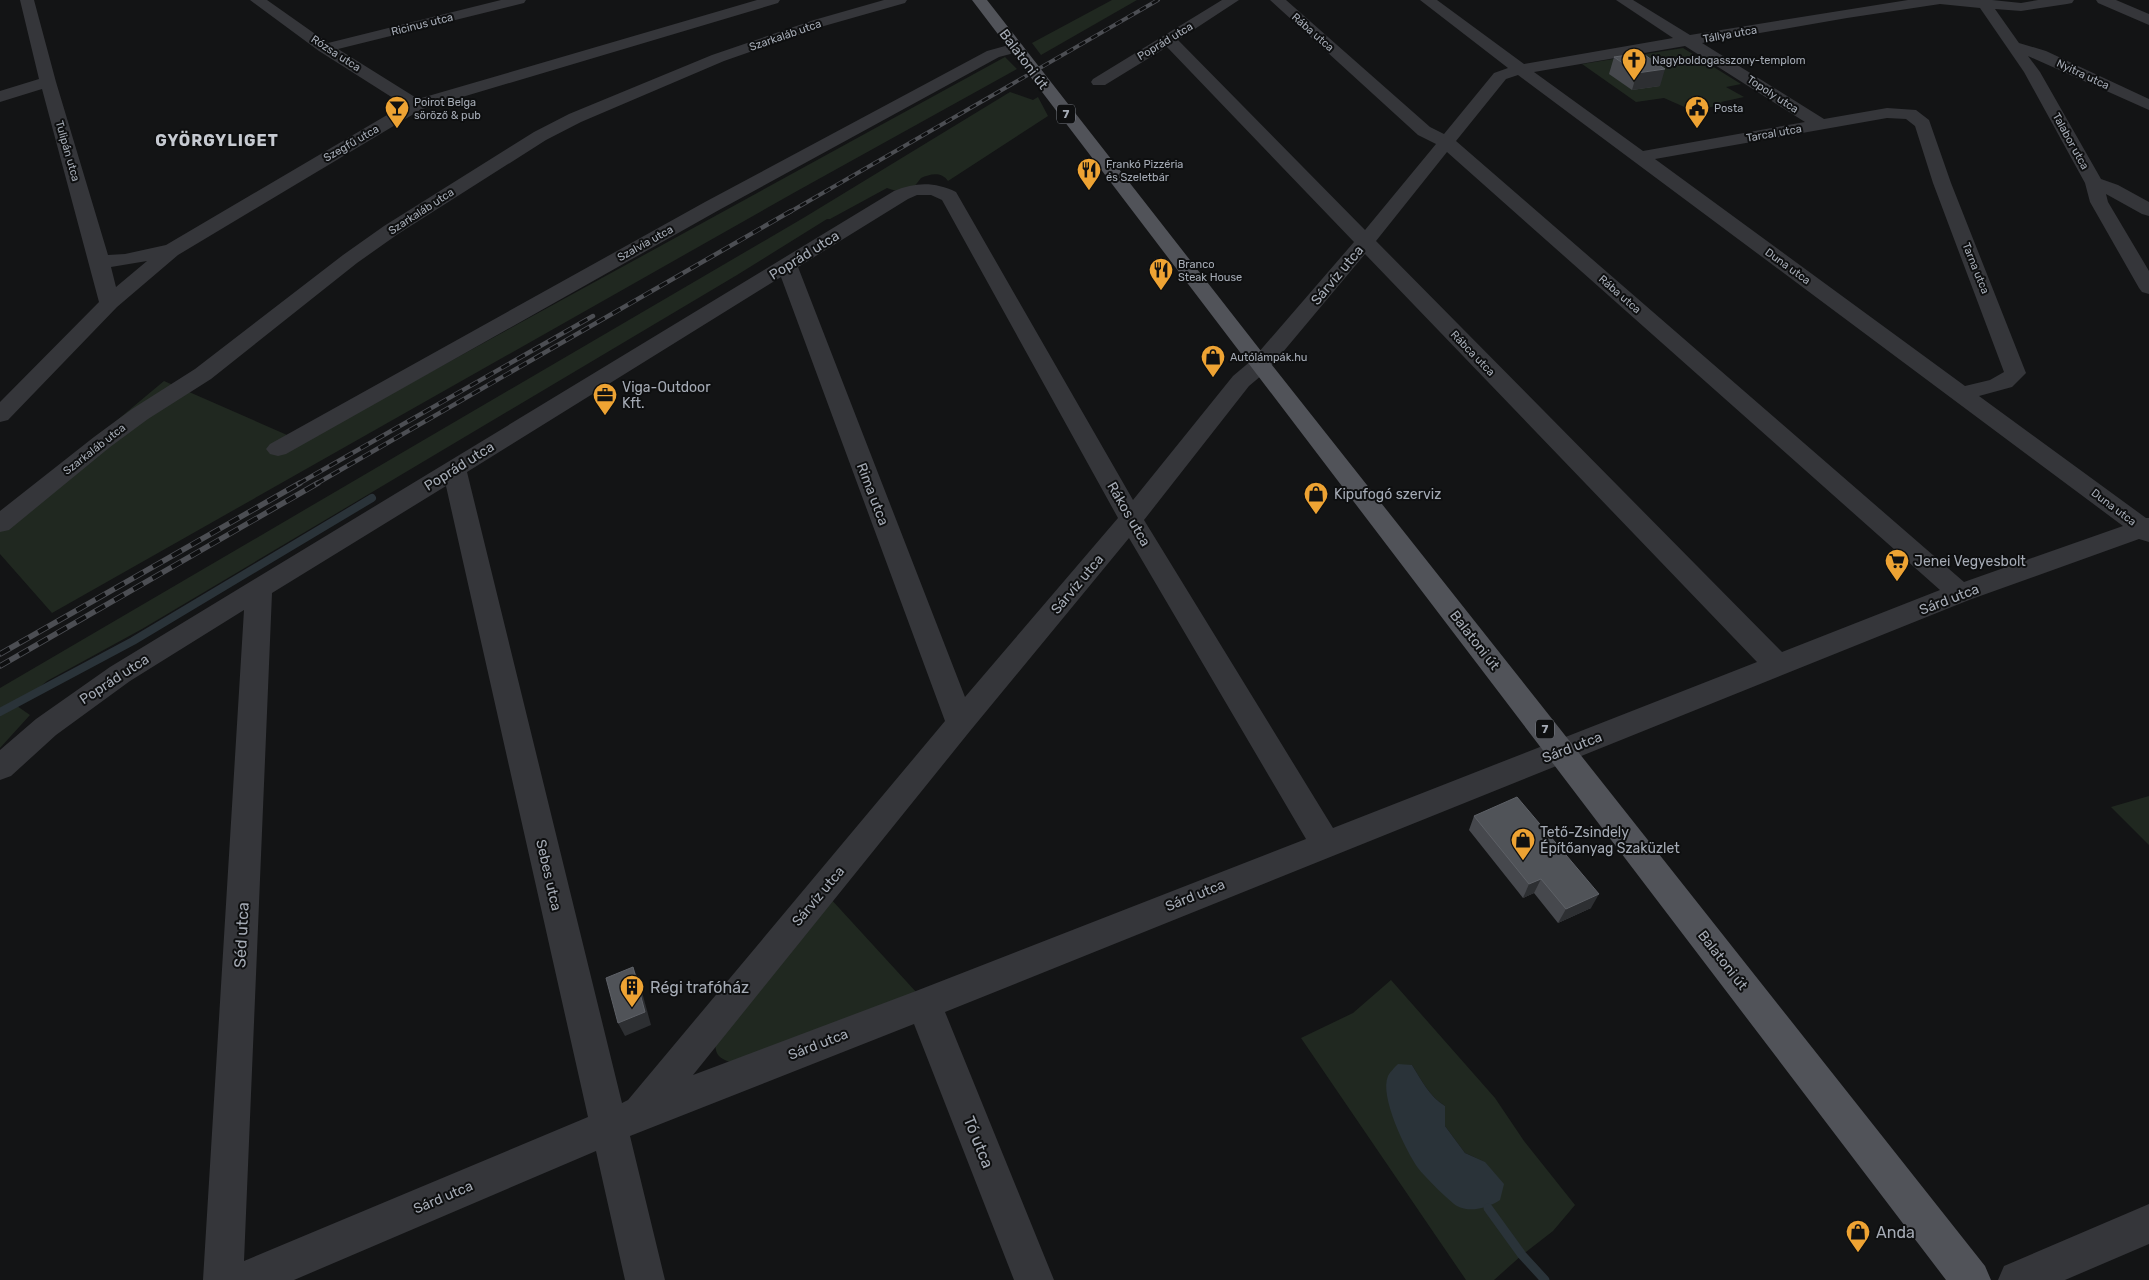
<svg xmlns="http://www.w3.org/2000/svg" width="2149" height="1280" viewBox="0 0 2149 1280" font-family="Rubik,sans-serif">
<rect width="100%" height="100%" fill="#131415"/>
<!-- green -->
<path fill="#202820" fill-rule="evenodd" d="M 1112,0 L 1137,0 L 1041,55 L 1032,43 Z
M 1683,48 L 1741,84 L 1726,87 L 1744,97 L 1721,102 L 1723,105 L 1705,108 L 1698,113 L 1664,98 L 1636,102 L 1582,64 Z
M 1005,57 L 1017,69 L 797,191 L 52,613 L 0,554 L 0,518 L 164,381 L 303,442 Z
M 1010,92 L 1033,100 L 1038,97 L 1048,116 L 948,181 C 941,171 930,174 921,178 C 910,193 904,194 887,188 L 830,219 L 827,219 L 737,275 L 142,629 L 47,681 L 17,706 L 30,715 L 0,748 L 0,688 L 805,217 Z
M 2149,796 L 2149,845 L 2111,807 Z
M 829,897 L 917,993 L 730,1062 C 718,1058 714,1053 716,1040 Z
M 1391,980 L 1495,1098 L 1524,1141 L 1575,1205 L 1553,1231 L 1522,1255 L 1494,1280 L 1466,1280 L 1301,1038 L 1353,1013 ZM 1412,1065 C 1422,1081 1429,1096 1445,1106 L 1445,1126 L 1465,1153 L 1485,1162 L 1396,1125 Z"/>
<!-- water -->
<path fill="#2a3339" d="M 1398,1064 L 1412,1065 C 1422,1081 1429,1096 1445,1106 L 1445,1126 L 1465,1153 L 1485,1162 L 1504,1184 L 1500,1200 C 1488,1208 1470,1213 1457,1206 C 1450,1202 1423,1175 1418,1168 C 1406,1151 1379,1096 1388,1076 C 1390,1072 1395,1067 1398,1064 Z"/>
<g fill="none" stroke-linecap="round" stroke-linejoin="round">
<!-- stream-far1 -->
<path stroke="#2a3339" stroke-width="8" d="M 0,712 L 133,641 L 372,498"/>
<!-- stream -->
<path stroke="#2a3339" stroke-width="9" d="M 1488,1208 L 1522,1255 L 1545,1280"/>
<!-- street -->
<path fill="#35363a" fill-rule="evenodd" d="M 20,0 L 34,0 L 56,82 L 108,255 L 125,254 L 166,245 L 404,105 L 319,51 L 250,0 L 267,0 L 328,43 L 501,0 L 526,0 L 524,3 L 338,49 L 418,99 L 757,0 L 780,0 L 778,3 L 422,109 L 178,255 L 117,307 L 8,420 L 0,422 L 0,402 L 99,302 L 42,89 L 0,102 L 0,91 L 39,79 ZM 147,261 L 116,287 L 111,267 Z
M 884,0 L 907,0 L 905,3 L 824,26 L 724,61 L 581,122 L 546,140 L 398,234 L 357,263 L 211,379 L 148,419 L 110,447 L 9,530 L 0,532 L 0,511 L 94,437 L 132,409 L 195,369 L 343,255 L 384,226 L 534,132 L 569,114 L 712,55 L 814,20 Z
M 1222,0 L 1239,0 L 1178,40 L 1365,230 L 1436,144 L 1418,135 L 1270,0 L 1286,0 L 1430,127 L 1444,134 L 1494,73 L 1508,68 L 1420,0 L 1437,0 L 1524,64 L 1673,38 L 1616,0 L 1633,0 L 1690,35 L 1908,0 L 1992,0 L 2021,3 L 2038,0 L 2074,0 L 2072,3 L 2067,4 L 2021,11 L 1995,9 L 2019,43 L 2046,51 L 2149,99 L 2149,110 L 2028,56 L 2040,72 L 2101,179 L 2118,185 L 2149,202 L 2149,216 L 2142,214 L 2106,194 L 2108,202 L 2149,271 L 2149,294 L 2142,292 L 2139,288 L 2090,202 L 2085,183 L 2024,72 L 1980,8 L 1940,4 L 1847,18 L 1702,43 L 1824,119 L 1887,108 L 1916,110 L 1929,120 L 1951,183 L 2026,373 L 2012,387 L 1979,396 L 2146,518 L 2149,518 L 2149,542 L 2139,539 L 1969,600 L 945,1012 L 1054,1280 L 1014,1280 L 914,1024 L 630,1136 L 665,1280 L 625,1280 L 596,1151 L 294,1280 L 203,1280 L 244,610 L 130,681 L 56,735 L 11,776 L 0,780 L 0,750 L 36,719 L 110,667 L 894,191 C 916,182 935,182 956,192 L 1133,500 L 1233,376 L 1252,360 L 1354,242 L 1167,47 L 1105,85 L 1093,85 L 1091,82 L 1093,79 ZM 1685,46 L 1805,122 L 1643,151 L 1534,72 ZM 1518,75 L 2123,526 L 1964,582 L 1456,141 L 1506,79 ZM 1887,118 L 1906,119 L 1915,126 L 1933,183 L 2004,372 L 1990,380 L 1965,386 L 1655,159 ZM 1447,152 L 1940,590 L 1782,652 L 1376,241 ZM 917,195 L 931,195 L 942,200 L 1118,518 L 965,697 L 798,267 L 908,199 ZM 1365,254 L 1757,662 L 1333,828 L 1144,520 L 1249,386 L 1268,370 ZM 781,277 L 945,721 L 628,1100 L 622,1103 L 467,472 ZM 446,486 L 588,1117 L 244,1261 L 272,593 ZM 1129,538 L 1306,839 L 916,991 L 693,1075 L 970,731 Z
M 2096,0 L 2116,0 L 2149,14 L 2149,25 L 2098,3 Z
M 1016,43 L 1022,45 L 1024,48 L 1022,51 L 999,57 L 719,210 L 286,454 L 278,456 L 270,454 L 266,449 L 270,444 L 705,202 L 987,51 Z
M 2149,1204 L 2149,1244 L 2065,1280 L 1998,1280 L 2004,1266 Z"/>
<!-- primary -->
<path fill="#515359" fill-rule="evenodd" d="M 972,0 L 987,0 L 1268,360 L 1985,1266 L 1991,1280 L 1946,1280 Z"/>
<defs>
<path id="rail-far2" d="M 788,213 L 1158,0"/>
<path id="rail-far1" d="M 298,484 L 593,316
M 316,484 L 791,211"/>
<path id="rail" d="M 0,654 L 300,483
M 0,666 L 318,483"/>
</defs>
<!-- rail-far2 casing -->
<use href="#rail-far2" stroke="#4c4e53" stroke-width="4"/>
<!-- rail-far1 casing -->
<use href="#rail-far1" stroke="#4c4e53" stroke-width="4.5"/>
<!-- rail casing -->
<use href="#rail" stroke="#4c4e53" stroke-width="5.5"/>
<!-- rail-far2 -->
<use href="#rail-far2" stroke="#0e0f10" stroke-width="2.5" stroke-dasharray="7" stroke-linecap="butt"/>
<!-- rail-far1 -->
<use href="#rail-far1" stroke="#0e0f10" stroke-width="3" stroke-dasharray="9" stroke-linecap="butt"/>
<!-- rail -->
<use href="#rail" stroke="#0e0f10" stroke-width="4" stroke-dasharray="11" stroke-linecap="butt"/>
</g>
<!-- wall -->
<path fill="#46484d" d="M 1614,57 L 1660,86 L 1632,90 L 1609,74 Z
M 1474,816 L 1591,908 L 1558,923 L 1534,893 L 1523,898 L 1469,830 Z"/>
<!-- shaded-wall -->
<path fill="#2d2f32" d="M 1665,69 L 1660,86 L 1632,90 L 1637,73 Z
M 1541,879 L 1534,893 L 1523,898 L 1529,884 Z
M 1599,894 L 1591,908 L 1558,923 L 1566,909 Z
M 633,967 L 639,981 L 651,1025 L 625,1036 L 618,1023 Z"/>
<!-- building -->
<path fill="#505358" stroke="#5e6167" d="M 1642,53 L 1665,69 L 1637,73 L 1614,57 Z
M 1517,797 L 1599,894 L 1566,909 L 1541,879 L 1529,884 L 1474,816 Z
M 633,967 L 645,1012 L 618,1023 L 606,978 Z"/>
<!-- icons -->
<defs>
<symbol id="church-pin" viewBox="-11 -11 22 30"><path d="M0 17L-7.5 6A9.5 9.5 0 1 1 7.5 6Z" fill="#eea333" stroke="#0e0f10"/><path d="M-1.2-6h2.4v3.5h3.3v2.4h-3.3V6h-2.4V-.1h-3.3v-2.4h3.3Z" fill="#111"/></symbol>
<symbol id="bar-pin" viewBox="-11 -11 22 30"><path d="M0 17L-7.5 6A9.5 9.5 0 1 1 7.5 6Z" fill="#eea333" stroke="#0e0f10"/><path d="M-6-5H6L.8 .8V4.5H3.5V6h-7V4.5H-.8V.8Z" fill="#111"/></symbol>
<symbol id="civic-pin" viewBox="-11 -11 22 30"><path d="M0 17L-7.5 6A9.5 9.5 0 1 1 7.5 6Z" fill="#eea333" stroke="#0e0f10"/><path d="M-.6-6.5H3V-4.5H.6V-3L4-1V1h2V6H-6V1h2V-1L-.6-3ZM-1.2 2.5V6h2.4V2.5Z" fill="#111"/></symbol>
<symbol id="restaurant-pin" viewBox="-11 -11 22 30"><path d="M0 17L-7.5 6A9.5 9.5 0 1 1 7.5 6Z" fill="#eea333" stroke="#0e0f10"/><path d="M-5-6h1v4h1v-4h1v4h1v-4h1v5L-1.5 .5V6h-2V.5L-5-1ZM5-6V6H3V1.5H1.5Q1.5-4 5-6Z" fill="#111"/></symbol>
<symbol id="shop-pin" viewBox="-11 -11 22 30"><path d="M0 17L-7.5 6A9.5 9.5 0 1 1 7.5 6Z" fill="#eea333" stroke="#0e0f10"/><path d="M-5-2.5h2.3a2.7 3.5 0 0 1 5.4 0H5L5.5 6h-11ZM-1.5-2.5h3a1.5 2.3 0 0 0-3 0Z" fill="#111"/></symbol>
<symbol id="office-pin" viewBox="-11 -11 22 30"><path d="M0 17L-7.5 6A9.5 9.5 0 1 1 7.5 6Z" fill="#eea333" stroke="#0e0f10"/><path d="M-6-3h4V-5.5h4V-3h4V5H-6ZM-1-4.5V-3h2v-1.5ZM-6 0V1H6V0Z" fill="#111"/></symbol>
<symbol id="supermarket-pin" viewBox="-11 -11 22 30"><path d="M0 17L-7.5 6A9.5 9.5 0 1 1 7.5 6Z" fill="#eea333" stroke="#0e0f10"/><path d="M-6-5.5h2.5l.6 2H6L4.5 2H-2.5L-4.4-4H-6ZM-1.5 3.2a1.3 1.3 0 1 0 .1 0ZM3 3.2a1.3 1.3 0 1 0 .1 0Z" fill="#111"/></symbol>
<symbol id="building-pin" viewBox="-11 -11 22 30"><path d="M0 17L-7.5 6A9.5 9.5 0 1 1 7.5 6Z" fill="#eea333" stroke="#0e0f10"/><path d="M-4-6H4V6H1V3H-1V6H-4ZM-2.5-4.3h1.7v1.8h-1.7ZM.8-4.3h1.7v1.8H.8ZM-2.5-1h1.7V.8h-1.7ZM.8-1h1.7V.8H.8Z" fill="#111"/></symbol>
</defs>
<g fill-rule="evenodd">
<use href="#church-pin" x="1620" y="46" width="28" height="38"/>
<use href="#bar-pin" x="383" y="94" width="28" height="38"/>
<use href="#civic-pin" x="1683" y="94" width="28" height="38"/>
<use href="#restaurant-pin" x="1075" y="156" width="28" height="38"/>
<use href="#restaurant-pin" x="1147" y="256" width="28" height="38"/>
<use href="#shop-pin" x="1199" y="343" width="28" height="38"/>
<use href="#office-pin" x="591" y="381" width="28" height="38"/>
<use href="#shop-pin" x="1302" y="480" width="28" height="38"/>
<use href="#supermarket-pin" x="1883" y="547" width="28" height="38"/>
<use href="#shop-pin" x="1509" y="826" width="28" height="38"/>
<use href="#building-pin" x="618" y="973" width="28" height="38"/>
<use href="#shop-pin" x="1844" y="1218" width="28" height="38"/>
</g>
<g text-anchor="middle" stroke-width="4" stroke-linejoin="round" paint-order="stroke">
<!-- far-street labels -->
<g font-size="11" fill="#a5abb5" stroke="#0e0f10">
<text transform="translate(422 24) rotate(-14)" y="4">Ricinus utca</text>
<text transform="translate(1313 32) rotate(41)" y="4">Rába utca</text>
<text transform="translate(1730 34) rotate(-10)" y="4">Tállya utca</text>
<text transform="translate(785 35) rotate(-19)" y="4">Szarkaláb utca</text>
<text transform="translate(1165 41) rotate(-31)" y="4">Poprád utca</text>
<text transform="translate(336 53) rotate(33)" y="4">Rózsa utca</text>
<text transform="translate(2083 74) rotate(25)" y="4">Nyitra utca</text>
<text transform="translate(1773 94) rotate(33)" y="4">Topoly utca</text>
<text transform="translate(1774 133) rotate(-10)" y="4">Tarcal utca</text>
<text transform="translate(2071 141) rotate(61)" y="4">Talabor utca</text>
<text transform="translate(351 143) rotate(-30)" y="4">Szegfű utca</text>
<text transform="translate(68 151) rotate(74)" y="4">Tulipán utca</text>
<text transform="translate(421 211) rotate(-33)" y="4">Szarkaláb utca</text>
<text transform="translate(645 243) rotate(-29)" y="4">Szalvia utca</text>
<text transform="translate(1788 266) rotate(36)" y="4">Duna utca</text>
<text transform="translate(1976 268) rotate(68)" y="4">Tarna utca</text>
<text transform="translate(1620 294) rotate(41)" y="4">Rába utca</text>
<text transform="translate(1473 353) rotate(46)" y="4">Rábca utca</text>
<text transform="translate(94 449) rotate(-38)" y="4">Szarkaláb utca</text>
<text transform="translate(2114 507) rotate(37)" y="4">Duna utca</text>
</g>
<!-- far-poi labels -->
<g font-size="11" fill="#a5abb5" stroke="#0e0f10" text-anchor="start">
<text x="1652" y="64">Nagyboldogasszony-templom</text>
<text x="414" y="106">Poirot Belga<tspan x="414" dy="13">söröző &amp; pub</tspan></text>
<text x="1714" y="112">Posta</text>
<text x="1106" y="168">Frankó Pizzéria<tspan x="1106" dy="13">és Szeletbár</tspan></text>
<text x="1178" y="268">Branco<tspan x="1178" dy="13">Steak House</tspan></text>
<text x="1230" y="361">Autólámpák.hu</text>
</g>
<!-- shield labels -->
<g fill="#0e0f10" stroke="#787c84" stroke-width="1">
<rect x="1057" y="104.5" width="18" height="19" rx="4"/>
<rect x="1536" y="719.5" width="18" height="19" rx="4"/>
</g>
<g font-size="12" font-weight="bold" fill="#a5abb5">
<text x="1066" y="118">7</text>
<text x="1545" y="733">7</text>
</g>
<!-- street labels -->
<g font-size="14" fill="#a5abb5" stroke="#0e0f10">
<text transform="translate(1024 59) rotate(53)" y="5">Balatoni út</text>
<text transform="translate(804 255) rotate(-32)" y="5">Poprád utca</text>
<text transform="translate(1337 275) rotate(-50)" y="5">Sárvíz utca</text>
<text transform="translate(459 466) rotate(-32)" y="5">Poprád utca</text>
<text transform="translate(873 494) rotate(69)" y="5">Rima utca</text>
<text transform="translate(1129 514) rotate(60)" y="5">Rákos utca</text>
<text transform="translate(1077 584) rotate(-50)" y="5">Sárvíz utca</text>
<text transform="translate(1949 599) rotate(-21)" y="5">Sárd utca</text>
<text transform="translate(1475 640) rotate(52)" y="5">Balatoni út</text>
<text transform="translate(114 679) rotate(-33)" y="5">Poprád utca</text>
<text transform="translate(1572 747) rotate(-21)" y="5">Sárd utca</text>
<text transform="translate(549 875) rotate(77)" y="5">Sebes utca</text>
<text transform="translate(1195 895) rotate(-22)" y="5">Sárd utca</text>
<text transform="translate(818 896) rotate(-50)" y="5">Sárvíz utca</text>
<text transform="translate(1723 960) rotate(52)" y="5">Balatoni út</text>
<text transform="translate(818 1044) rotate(-21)" y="5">Sárd utca</text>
<text transform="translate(443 1197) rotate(-23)" y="5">Sárd utca</text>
</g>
<!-- poi labels -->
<g font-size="14" fill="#a5abb5" stroke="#0e0f10" text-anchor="start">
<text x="622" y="392">Viga-Outdoor<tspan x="622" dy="16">Kft.</tspan></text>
<text x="1334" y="499">Kipufogó szerviz</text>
<text x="1914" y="566">Jenei Vegyesbolt</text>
<text x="1540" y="837">Tető-Zsindely<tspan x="1540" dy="16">Építőanyag Szaküzlet</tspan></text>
</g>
<!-- far-district labels -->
<g font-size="16" font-weight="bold" letter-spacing="1" fill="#c6cad1" stroke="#0e0f10">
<text x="217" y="146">GYÖRGYLIGET</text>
</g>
<!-- near-street labels -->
<g font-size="16" fill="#a5abb5" stroke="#0e0f10">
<text transform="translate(241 935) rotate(-87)" y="6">Séd utca</text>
<text transform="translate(979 1142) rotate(68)" y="6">Tó utca</text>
</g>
<!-- near-poi labels -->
<g font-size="16" fill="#a5abb5" stroke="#0e0f10" text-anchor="start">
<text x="650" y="993">Régi trafóház</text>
<text x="1876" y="1238">Anda</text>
</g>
</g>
</svg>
